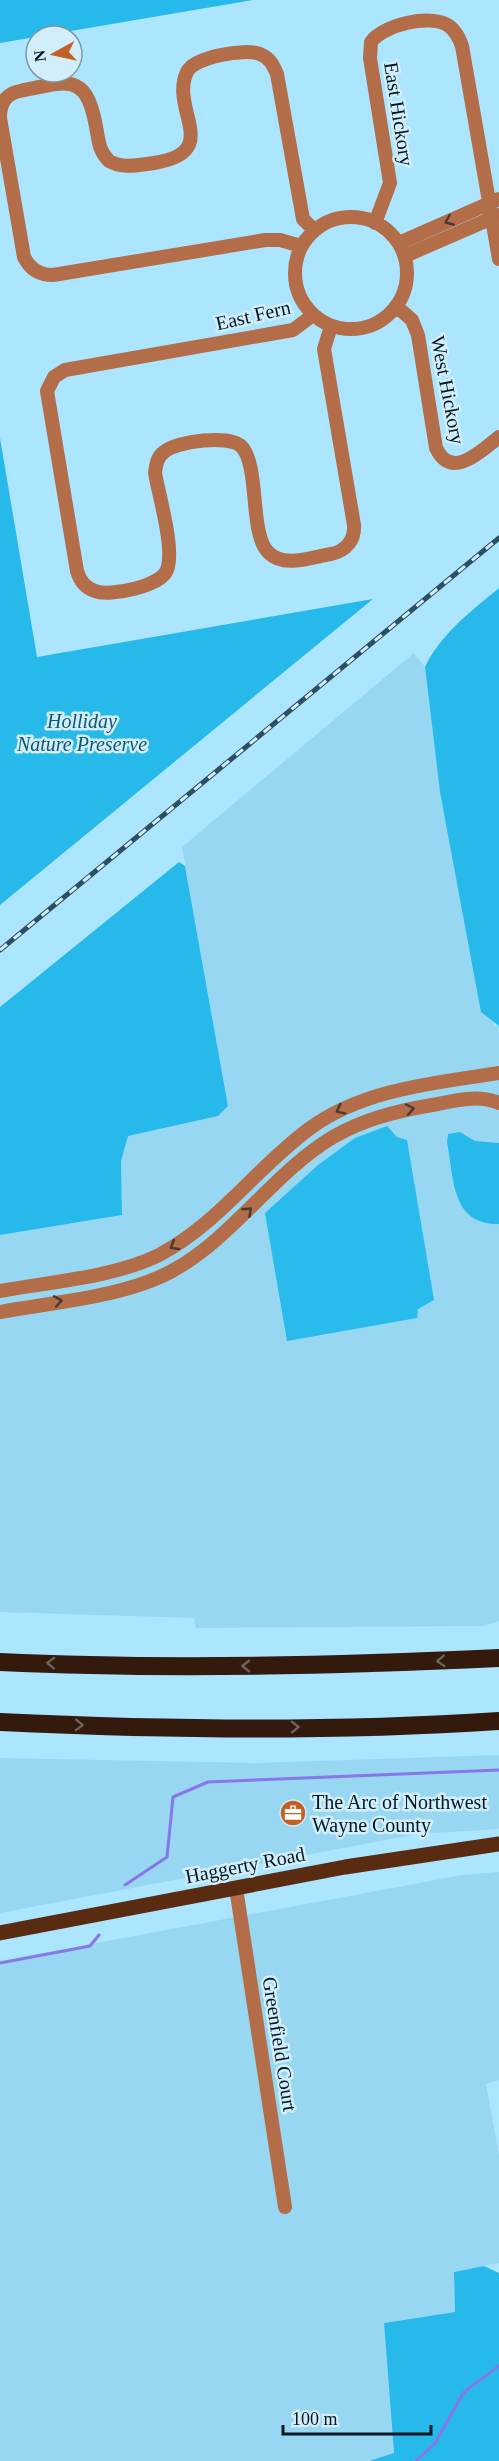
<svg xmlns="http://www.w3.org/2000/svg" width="499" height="2461" viewBox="0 0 499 2461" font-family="'Times New Roman',serif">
<rect width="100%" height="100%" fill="#ace5ff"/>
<!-- built -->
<path fill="#98d7f2" d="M 414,653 L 425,667 L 440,792 L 495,1026 L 499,1026 L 499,1621 L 483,1626 L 196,1628 L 194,1618 L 0,1612 L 0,1235 L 122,1215 L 121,1160 L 128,1136 L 218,1116 L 228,1106 L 182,847 Z
M 499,1755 L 499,1829 L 417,1834 L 0,1913 L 0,1758 L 256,1763 Z
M 499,1872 L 499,2080 L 486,2084 L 499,2155 L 499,2263 L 454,2272 L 455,2312 L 384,2323 L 394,2453 L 371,2461 L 0,2461 L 0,1961 L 462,1875 Z"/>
<!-- green -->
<path fill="#28bbec" d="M 387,1126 L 397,1137 L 407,1140 L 434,1300 L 418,1309 L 417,1318 L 287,1341 L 265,1213 L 318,1165 L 355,1138 Z"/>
<!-- forest -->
<path fill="#28b9eb" d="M 0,0 L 253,0 L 0,43 Z
M 0,438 L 37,657 L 373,599 L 0,905 Z
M 499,588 L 499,1026 L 481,1012 L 440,792 L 425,667 C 440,635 472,610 499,588 Z
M 179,862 L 185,866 L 228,1106 L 218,1116 L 128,1136 L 121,1161 L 122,1215 L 0,1235 L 0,1007 Z
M 460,1132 L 475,1141 L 499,1143 L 499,1224 C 451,1225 454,1178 447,1142 L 448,1134 Z
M 484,2266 L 499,2273 L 499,2461 L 369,2461 L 394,2453 L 384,2323 L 455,2312 L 454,2272 Z"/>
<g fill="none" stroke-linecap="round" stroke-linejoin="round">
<!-- stream -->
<path stroke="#8777ea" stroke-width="3" d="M 125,1885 L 167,1857 L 173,1797 L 208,1782 L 499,1770
M 0,1963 L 90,1946 L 99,1935
M 416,2461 L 435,2443 L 464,2392 L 499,2366"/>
<!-- minor -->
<path stroke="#b36d49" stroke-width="14" d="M295 273a56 56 0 1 1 112 0a56 56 0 1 1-112 0Z
M 375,223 L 390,183 L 370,58 L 371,42 C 383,25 431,13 449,26 C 456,31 459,38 462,46 L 499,259
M 399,243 L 499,199
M 301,246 L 280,240 L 265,240 L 53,275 C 40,275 30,269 24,257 L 0,118 C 0,104 5,94 20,91 C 72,80 87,73 97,132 C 99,144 100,152 109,161 C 123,169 138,165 154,163 C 224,152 169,109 187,72 C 194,57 245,48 260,54 C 270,58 273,65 277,74 L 303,219 L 314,230
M 405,256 L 499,215
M 396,306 L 412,320 L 418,335 L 436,448 C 452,481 481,451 499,437
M 313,315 L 293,330 L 65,370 L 54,377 L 47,391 L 77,571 C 80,581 85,588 95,591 C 110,597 161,586 167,570 C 175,549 159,496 155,473 C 156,465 157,457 164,452 C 176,441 231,434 242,447 C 260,468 249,535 269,553 C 284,568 312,557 331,554 C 346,551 355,540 354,525 L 324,349 L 331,326
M 0,1291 C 49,1282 115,1277 159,1255 C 218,1224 256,1168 309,1129 C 363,1089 435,1083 499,1073
M 0,1312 C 54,1302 124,1297 172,1271 C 234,1237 273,1173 333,1137 C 364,1119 397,1111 432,1105 C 454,1101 477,1094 499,1103
M 236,1888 L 285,2207"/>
<!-- major -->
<path stroke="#592b11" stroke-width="15" d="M 0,1933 L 345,1867 L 499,1844"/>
<!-- highway -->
<path stroke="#331a0d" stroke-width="18" d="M 0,1662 C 167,1670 333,1666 499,1658
M 0,1722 C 166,1730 334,1732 499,1721"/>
<defs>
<path id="rail" d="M 0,950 L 499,538"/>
</defs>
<!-- rail casing -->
<use href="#rail" stroke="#2e4f5f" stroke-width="5"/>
<!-- rail -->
<use href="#rail" stroke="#d2eefa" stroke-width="3" stroke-dasharray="9" stroke-linecap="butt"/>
</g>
<!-- one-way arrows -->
<defs><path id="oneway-chevron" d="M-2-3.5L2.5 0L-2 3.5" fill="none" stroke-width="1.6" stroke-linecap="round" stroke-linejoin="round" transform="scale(1.5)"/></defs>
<g stroke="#483a33">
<use href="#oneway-chevron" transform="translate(449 221) rotate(156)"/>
<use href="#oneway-chevron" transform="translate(410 1109) rotate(-12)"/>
<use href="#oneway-chevron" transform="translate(340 1110) rotate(154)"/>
<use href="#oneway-chevron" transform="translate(248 1211) rotate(-43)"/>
<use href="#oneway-chevron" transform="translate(174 1246) rotate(149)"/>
<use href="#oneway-chevron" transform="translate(58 1301) rotate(-10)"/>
</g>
<g stroke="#6b6460">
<use href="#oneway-chevron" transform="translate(441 1661) rotate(177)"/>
<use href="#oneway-chevron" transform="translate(51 1663) rotate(-178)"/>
<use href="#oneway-chevron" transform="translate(246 1666) rotate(-180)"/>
<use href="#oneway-chevron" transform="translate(79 1725) rotate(2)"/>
<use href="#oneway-chevron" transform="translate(295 1727) rotate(-1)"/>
</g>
<!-- icons -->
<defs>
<symbol id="office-disc" viewBox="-11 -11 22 22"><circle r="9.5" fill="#c26026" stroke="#d2eefa"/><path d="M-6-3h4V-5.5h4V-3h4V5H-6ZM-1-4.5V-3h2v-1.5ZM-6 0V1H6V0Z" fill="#fff"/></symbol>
</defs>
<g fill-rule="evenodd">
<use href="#office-disc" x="278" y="1798" width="30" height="30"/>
</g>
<g text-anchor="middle" stroke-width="5" stroke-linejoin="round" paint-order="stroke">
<!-- street labels -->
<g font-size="20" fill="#001824" stroke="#d2eefa">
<text transform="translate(399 114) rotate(81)" y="7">East Hickory</text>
<text transform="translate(253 315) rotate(-13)" y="7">East Fern</text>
<text transform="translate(448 390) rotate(79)" y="7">West Hickory</text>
<text transform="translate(245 1865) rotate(-11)" y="7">Haggerty Road</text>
<text transform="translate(280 2044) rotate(81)" y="7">Greenfield Court</text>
</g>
<!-- park labels -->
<g font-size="20" font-style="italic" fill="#0d5872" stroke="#d2eefa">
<text x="82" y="728">Holliday<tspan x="82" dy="23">Nature Preserve</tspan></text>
</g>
<!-- poi labels -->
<g font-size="20" fill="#001824" stroke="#d2eefa" text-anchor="start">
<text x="312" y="1809">The Arc of Northwest<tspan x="312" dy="23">Wayne County</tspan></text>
</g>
</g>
<!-- north arrow -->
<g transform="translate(54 54) rotate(262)"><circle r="28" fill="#d2eefa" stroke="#7e98a4" stroke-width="1.5"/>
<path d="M0-4.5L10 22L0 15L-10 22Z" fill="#c26026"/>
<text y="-9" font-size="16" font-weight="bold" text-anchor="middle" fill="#001824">N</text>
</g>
<!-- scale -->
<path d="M283 2425v9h148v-9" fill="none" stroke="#001824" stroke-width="3"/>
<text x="292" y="2425" font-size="18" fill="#001824" stroke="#d2eefa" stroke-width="4.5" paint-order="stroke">100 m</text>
</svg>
